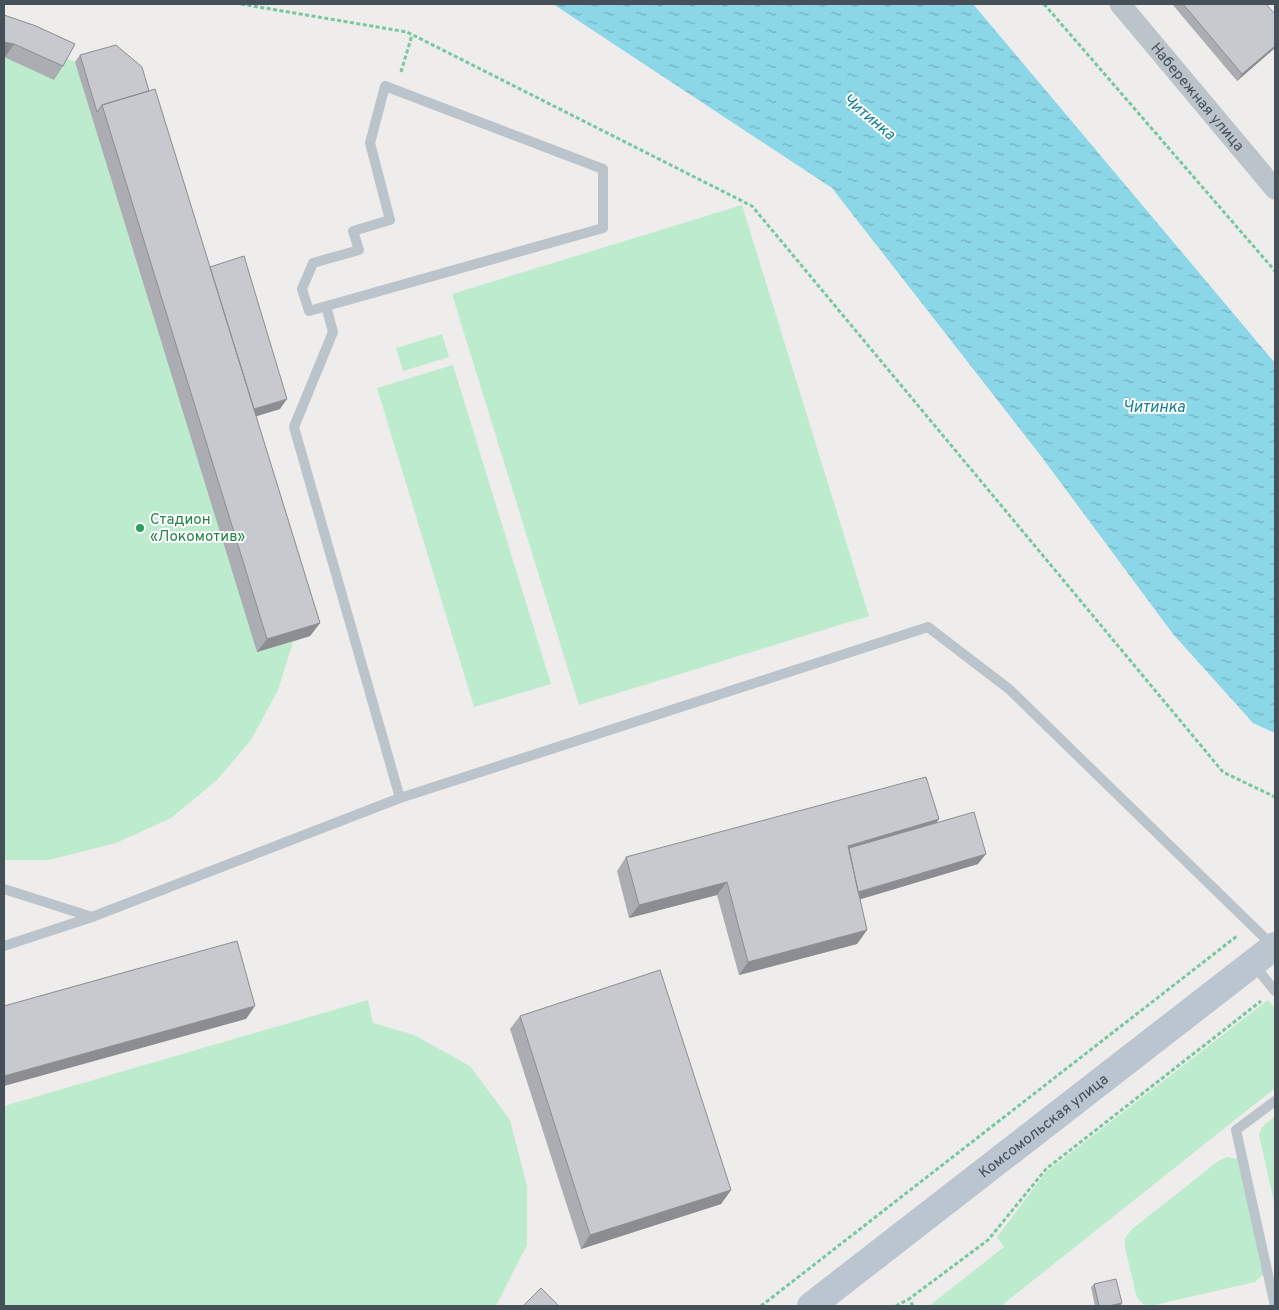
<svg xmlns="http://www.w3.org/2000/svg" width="1279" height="1310" viewBox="0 0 1279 1310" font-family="Overpass,sans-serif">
<defs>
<pattern id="water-ripples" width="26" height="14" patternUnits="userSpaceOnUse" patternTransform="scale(1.25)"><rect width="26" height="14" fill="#8bd6e7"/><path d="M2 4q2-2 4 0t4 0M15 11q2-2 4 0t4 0" fill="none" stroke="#73b0be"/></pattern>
</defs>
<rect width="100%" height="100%" fill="#efecec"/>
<!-- grass -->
<path fill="#bceccd" d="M 4,32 L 75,62 L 111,52 L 146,102 L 310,636 L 293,642 L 278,690 L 251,740 L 217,780 L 171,818 L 116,843 L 49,860 L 4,860 Z
M 742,205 L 869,616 L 579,705 L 452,294 Z
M 442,334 L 449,357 L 403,371 L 396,348 Z
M 453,365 L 551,684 L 474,707 L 377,388 Z
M 368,1000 L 373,1023 L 414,1035 L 470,1066 L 510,1120 L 527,1186 L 527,1245 L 496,1306 L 4,1306 L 4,1106 Z
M 1268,1000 L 1275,1008 L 1275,1088 L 1001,1306 L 929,1306 L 1004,1247 L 997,1237 L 1046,1172 Z
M 1275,1116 L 1275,1206 L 1259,1135 L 1262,1127 Z
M 1227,1157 L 1238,1159 L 1265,1273 L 1255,1282 L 1150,1306 L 1143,1304 L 1137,1298 L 1125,1248 L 1125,1238 L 1131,1230 L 1217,1162 Z"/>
<!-- water -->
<path fill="url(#water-ripples)" d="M 553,4 L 973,4 L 1275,363 L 1275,733 L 1253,723 L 1173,634 L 1041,456 L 832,188 Z"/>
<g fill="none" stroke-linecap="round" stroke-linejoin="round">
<!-- path -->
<path stroke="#76c89d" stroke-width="3" stroke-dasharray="4 2.5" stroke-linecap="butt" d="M 241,4 L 407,32 L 752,206 L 1223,772 L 1275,797
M 1044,4 L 1275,271
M 401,72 L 412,35
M 761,1306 L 1237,936
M 896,1306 L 909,1299
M 913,1306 L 909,1299 L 988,1240 L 1046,1169 L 1261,1001"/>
<!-- lane -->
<path stroke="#bbc4cb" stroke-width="10" d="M 385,86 L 603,169 L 603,228 L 309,311 L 302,289 L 313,263 L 359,250 L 353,231 L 390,220 L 370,143 Z
M 326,306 L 333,332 L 294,427 L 400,798 L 928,627 L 1009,689 L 1273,946
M 4,889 L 92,917 L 400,798
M 4,946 L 92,917
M 1254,965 L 1275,991
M 1275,1306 L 1236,1130 L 1275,1101"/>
<!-- street -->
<path stroke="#bbc4cb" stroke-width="21" id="s1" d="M 1120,4 L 1275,189"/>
<!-- secondary -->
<path stroke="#bbc5d0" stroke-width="28" id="s2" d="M 811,1306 L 1275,946"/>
</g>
<!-- wall -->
<path fill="#abadb2" d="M 1172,4 L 1266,4 L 1275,48 L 1237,81 Z
M 4,15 L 63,66 L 54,80 L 4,57 Z
M 80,55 L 149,91 L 210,267 L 280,409 L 256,416 L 320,623 L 310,636 L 257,652 L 75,62 Z
M 939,819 L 936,823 L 978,864 L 860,899 L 867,930 L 857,944 L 739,975 L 717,895 L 629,918 L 617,871 L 626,857 Z
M 520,1016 L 731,1190 L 721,1204 L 581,1249 L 510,1029 Z
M 1094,1284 L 1122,1303 L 1120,1306 L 1095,1306 L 1091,1287 Z"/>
<!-- shaded-wall -->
<path fill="#8b8d91" d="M 4,42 L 14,44 L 5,57 L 4,57 Z
M 1275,46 L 1275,48 L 1237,81 L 1242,74 Z
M 287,399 L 280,409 L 244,420 L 251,410 Z
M 320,623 L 310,636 L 257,652 L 267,639 Z
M 939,819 L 929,833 L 846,849 L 848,846 Z
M 986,854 L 978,864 L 848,903 L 856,893 Z
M 727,882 L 717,895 L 629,918 L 639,905 Z
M 867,930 L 857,944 L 739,975 L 748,962 Z
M 255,1006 L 246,1019 L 4,1086 L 4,1076 Z
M 731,1190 L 721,1204 L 581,1249 L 590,1235 Z
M 1122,1303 L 1120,1306 L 1109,1306 Z"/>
<!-- building -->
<path fill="#c7c9cf" stroke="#8b8d91" d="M 1183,4 L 1266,4 L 1275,14 L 1275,46 L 1242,74 Z
M 4,15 L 36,26 L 75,44 L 63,66 L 14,44 L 4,42 Z
M 116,45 L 142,67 L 149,91 L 102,105 L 97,112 L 80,55 Z
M 155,89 L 320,623 L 267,639 L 102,105 Z
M 244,256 L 287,399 L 254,409 L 210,267 Z
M 926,777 L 939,819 L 848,846 L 867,930 L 748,962 L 727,882 L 639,905 L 626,857 Z
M 974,812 L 986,854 L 858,892 L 849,848 Z
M 237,941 L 255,1006 L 4,1076 L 4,1006 Z
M 660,970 L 731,1190 L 590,1235 L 520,1016 Z
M 1116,1279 L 1122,1303 L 1109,1306 L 1099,1306 L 1094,1284 Z
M 541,1288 L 559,1306 L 523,1306 Z"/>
<!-- markers -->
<circle fill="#2e9e5b" stroke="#fff" stroke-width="2" cx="140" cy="528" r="5"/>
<g text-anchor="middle" stroke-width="4" stroke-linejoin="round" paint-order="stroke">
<!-- street labels -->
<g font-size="15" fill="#465059" stroke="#fff">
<text dy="5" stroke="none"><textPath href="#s1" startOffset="121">Набережная улица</textPath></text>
<text dy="5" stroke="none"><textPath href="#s2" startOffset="294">Комсомольская улица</textPath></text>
</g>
<!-- leisure labels -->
<g font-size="15" fill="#27864d" stroke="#fff" text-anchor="start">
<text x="150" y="524">Стадион<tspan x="150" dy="17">«Локомотив»</tspan></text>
</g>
<!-- water labels -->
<g font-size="16" font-style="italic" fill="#138098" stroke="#fff">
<text transform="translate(870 116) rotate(40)" y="6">Читинка</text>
<text x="1154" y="412">Читинка</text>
</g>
</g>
<!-- border -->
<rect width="1279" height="1310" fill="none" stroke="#465059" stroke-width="10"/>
</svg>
